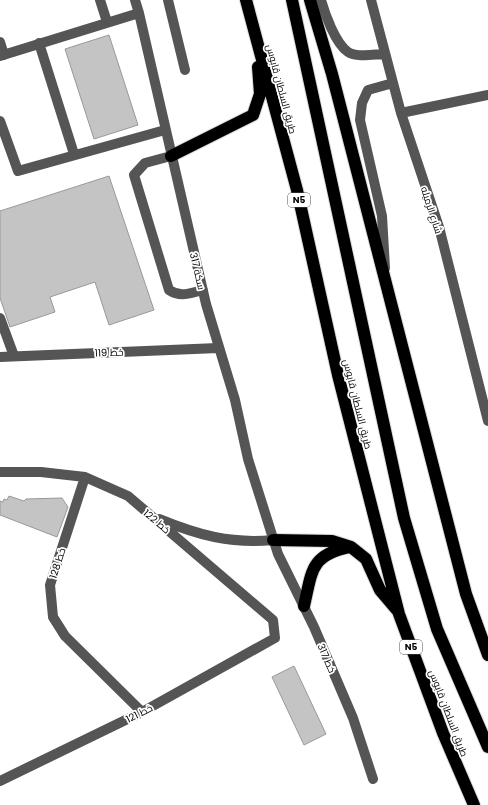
<svg xmlns="http://www.w3.org/2000/svg" width="488" height="805" viewBox="0 0 488 805" font-family="Poppins,Cairo,sans-serif">
<rect width="100%" height="100%" fill="#fff"/>
<!-- building -->
<path fill="#c4c4c4" stroke="#999" d="M 109,35 L 138,125 L 94,139 L 65,49 Z
M 109,176 L 154,310 L 109,325 L 95,282 L 50,297 L 55,312 L 10,327 L 0,298 L 0,211 Z
M 9,496 L 24,501 L 26,499 L 62,498 L 68,507 L 57,537 L 0,515 L 0,501 L 3,502 L 4,499 L 7,500 Z
M 294,666 L 326,734 L 304,745 L 272,677 Z"/>
<g fill="none" stroke-linecap="round" stroke-linejoin="round">
<defs>
<path id="highway" d="M 246,0 L 297,190 L 338,375 L 399,614 L 443,733 L 474,805
M 292,0 L 404,518 L 437,629 L 488,747
M 310,0 L 332,74 L 466,594 L 488,655
M 171,156 L 253,115 L 260,94 L 258,67
M 273,540 L 332,541 L 351,547 L 366,559 L 380,590 L 397,610
M 304,606 C 312,572 310,555 349,547"/>
</defs>
<!-- highway casing -->
<use href="#highway" stroke="#dbdbdb" stroke-width="14"/>
<!-- minor -->
<path stroke="#555" stroke-width="10" d="M 100,0 L 107,22
M 135,0 L 139,13 L 206,304 L 235,400 L 248,459 L 278,554 L 314,627 L 353,718 L 373,779
M 168,0 L 185,70
M 321,0 C 325,14 335,43 348,52 C 357,58 375,54 385,54
M 371,0 L 401,113 L 439,227 L 488,421
M 0,42 L 4,55
M 39,43 L 74,154
M 0,56 L 139,13
M 401,113 L 488,95
M 0,121 L 18,171 L 165,130
M 171,156 L 145,163 L 134,175 L 169,290 C 181,298 190,293 203,290
M 385,268 L 382,216 L 360,120 L 362,103 L 368,90 L 393,83
M 0,318 L 14,356
M 0,357 L 218,348
M 0,472 L 41,472 L 85,477 L 128,496 L 273,620 L 275,638 L 142,712 L 0,781
M 85,477 L 50,585 L 53,617 L 65,636 L 142,712
M 159,519 C 198,535 230,544 273,540"/>
<!-- highway -->
<use href="#highway" stroke="#000" stroke-width="12"/>
</g>
<g text-anchor="middle" stroke-width="3.5" stroke-linejoin="round" paint-order="stroke">
<!-- shield labels -->
<g fill="#fff" stroke="#4c4c4c" stroke-width="1">
<rect x="288" y="193" width="22" height="14" rx="3"/>
<rect x="400" y="640" width="22" height="14" rx="3"/>
</g>
<g font-size="9" font-weight="bold" fill="#000">
<text x="299" y="203">N5</text>
<text x="411" y="650">N5</text>
</g>
<!-- street labels -->
<g font-size="10" fill="#000" stroke="#fff">
<text transform="translate(282 89) rotate(75)" y="4">طريق السلطان قابوس</text>
<text transform="translate(432 210) rotate(72)" y="4">شارع الرميله</text>
<text transform="translate(198 271) rotate(77)" y="4">سكة 317</text>
<text transform="translate(109 352) rotate(-2)" y="4">خط 119</text>
<text transform="translate(358 404) rotate(76)" y="4">طريق السلطان قابوس</text>
<text transform="translate(157 521) rotate(40)" y="4">خط 122</text>
<text transform="translate(57 563) rotate(-72)" y="4">خط 128</text>
<text transform="translate(327 658) rotate(67)" y="4">خط 317</text>
<text transform="translate(139 713) rotate(-27)" y="4">خط 121</text>
<text transform="translate(449 713) rotate(69)" y="4">طريق السلطان قابوس</text>
</g>
</g>
</svg>
